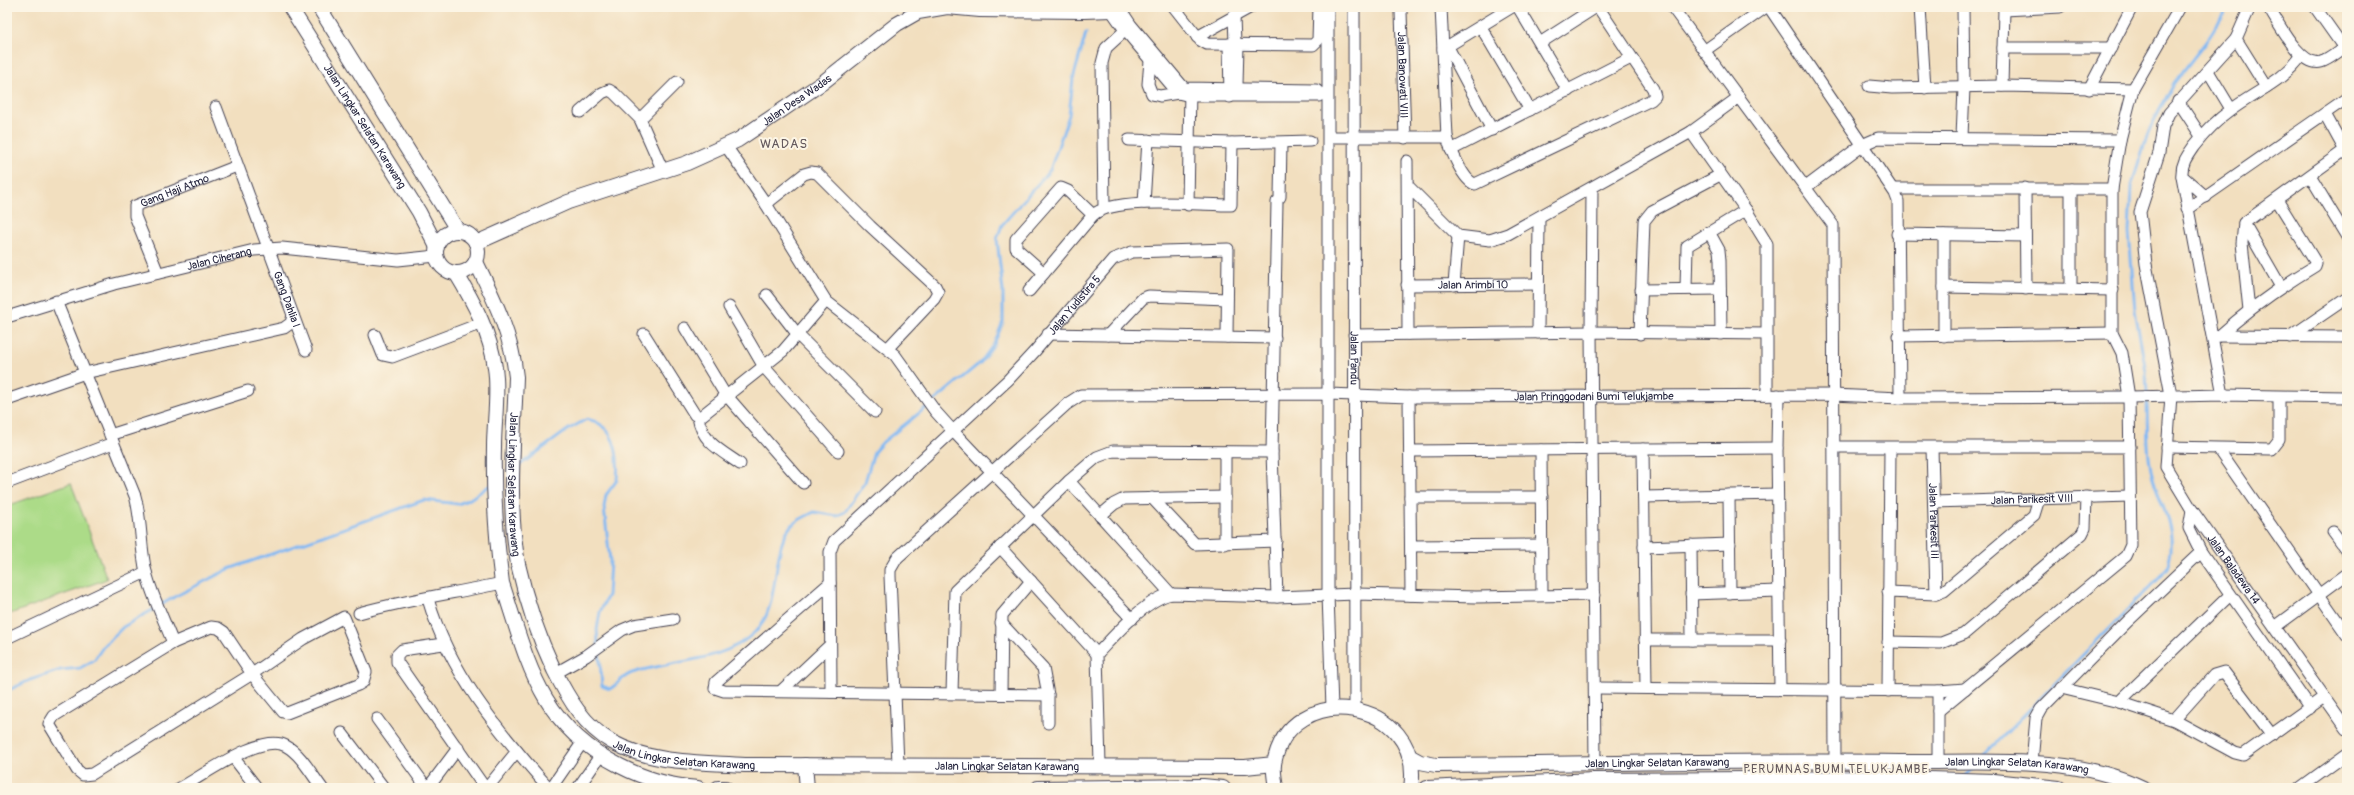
<svg xmlns="http://www.w3.org/2000/svg" width="2354" height="795" viewBox="0 0 2354 795" font-family="Pangolin,sans-serif">
<rect width="100%" height="100%" fill="#fcf5e5"/>
<filter id="ink" filterUnits="userSpaceOnUse"><feTurbulence type="fractalNoise" baseFrequency=".025" numOctaves="2"/><feDisplacementMap in="SourceGraphic" scale="8" xChannelSelector="R" yChannelSelector="G"/><feConvolveMatrix kernelMatrix="1 2 1 2 8 2 1 2 1" color-interpolation-filters="sRGB"/></filter>
<filter id="wash" filterUnits="userSpaceOnUse"><feTurbulence type="fractalNoise" baseFrequency=".012" numOctaves="4" result="noise"/><feDisplacementMap in="SourceGraphic" scale="16" xChannelSelector="R" yChannelSelector="G"/><feGaussianBlur stdDeviation="0.9" result="paint"/><feColorMatrix in="noise" values="0 0 0 0 0 0 0 0 0 0 0 0 0 0 0 0 0 1.4 0 .05"/><feComposite in="paint" operator="in"/></filter>
<g filter="url(#wash)">
<rect width="100%" height="100%" fill="#f2dfbf"/>
<!-- green -->
<path fill="#acdb88" stroke="#677e62" d="M 71,483 L 107,579 L 7,615 L 7,506 Z"/>
<g fill="none" stroke-linecap="round" stroke-linejoin="round">
<!-- stream -->
<path stroke="#83b9f3" stroke-width="3" d="M 2147,394 L 2146,373 L 2135,310 L 2129,232 L 2131,187 L 2149,130 L 2174,83 L 2205,43 L 2228,7
M 933,402 L 981,362 L 994,344 L 1003,322 L 1003,291 L 997,239 L 1002,225 L 1050,170 L 1069,115 L 1073,79 L 1086,33
M 517,467 L 569,429 L 587,419 C 616,425 619,456 617,480 L 606,495 L 604,507 L 610,561 L 608,595 L 600,612 L 597,630 L 598,644
M 599,650 L 602,686 L 610,689 C 618,684 623,676 632,673 C 674,659 721,664 755,632 C 782,608 770,544 793,524 C 799,519 807,516 814,512 L 837,516 L 845,512 L 865,482 L 874,452 L 883,442 L 928,406
M 7,691 L 30,680 L 61,670 L 80,668 L 94,660 L 103,647 L 123,627 L 176,596 L 229,569 L 424,500 L 458,504 L 470,499 L 489,486
M 1983,757 L 2167,569 C 2180,527 2160,509 2151,470 C 2146,449 2148,422 2147,399
M 1966,776 L 1976,765"/>
</g>
</g>
<g filter="url(#ink)">
<g fill="none" stroke-linecap="round" stroke-linejoin="round">
<defs>
<g id="minor">
<path d="M 1174,7 L 1200,40 L 1207,44 L 1313,45 L 1318,40 L 1319,7"/>
<path d="M 1328,7 L 1328,595 L 1332,708"/>
<path id="s1" d="M 1354,7 L 1355,708"/>
<path d="M 1441,7 L 1447,137 C 1450,148 1463,181 1475,184 L 1651,100 L 1655,96 L 1653,89 L 1598,7"/>
<path d="M 1518,7 L 1568,91"/>
<path d="M 1672,7 L 1833,225 L 1835,761"/>
<path d="M 1769,7 L 1895,193 L 1898,201 L 1900,398"/>
<path d="M 1920,7 L 1925,88"/>
<path id="s2" d="M 2250,7 L 2236,39 L 2169,113 L 2163,126 L 2159,153 L 2140,212 L 2146,264 L 2171,395 L 2166,467 L 2192,510 L 2347,729"/>
<path d="M 2268,7 C 2278,22 2300,67 2321,62 C 2331,59 2338,51 2347,46"/>
<path d="M 2315,7 L 2344,48"/>
<path d="M 1111,10 L 1125,30 L 1178,93 L 1190,96 L 1319,96 L 1319,92 L 1316,90 L 1184,88 L 1131,25 L 1119,7"/>
<path d="M 2004,10 L 2060,7"/>
<path id="s3" d="M 1401,12 L 1405,138"/>
<path d="M 1234,16 L 1235,44"/>
<path d="M 1481,27 L 1530,110"/>
<path d="M 1197,37 L 1251,7"/>
<path d="M 2236,39 L 2266,87"/>
<path d="M 1540,43 L 1596,7"/>
<path d="M 1229,44 L 1230,97"/>
<path d="M 1448,47 L 1492,130"/>
<path d="M 2003,48 L 2111,48"/>
<path d="M 1443,49 L 1512,7"/>
<path d="M 1704,51 L 1766,7"/>
<path d="M 1153,61 L 1150,61 L 1148,84 L 1152,94 L 1160,96 L 1178,93 L 1181,90"/>
<path d="M 2208,71 L 2231,109"/>
<path d="M 1237,85 L 1238,44"/>
<path d="M 1869,86 L 1892,88 L 2002,86 L 2133,89"/>
<path d="M 2002,86 L 2004,10 L 2007,7"/>
<path d="M 2089,89 L 2132,7"/>
<path d="M 2178,101 L 2201,136"/>
<path id="s4" d="M 216,107 L 306,350"/>
<path d="M 580,112 L 602,93 L 609,90 L 614,93 L 640,119 L 663,171"/>
<path d="M 2325,114 L 2347,154"/>
<path d="M 640,119 L 677,82"/>
<path d="M 1691,132 L 1746,210 L 1767,244 L 1767,395"/>
<path d="M 1329,137 L 1447,137"/>
<path d="M 1962,137 L 1964,88 L 1963,7"/>
<path d="M 1129,140 L 1232,143 L 1310,141"/>
<path d="M 726,146 L 766,204 L 826,301 L 895,355 L 935,411 L 953,431 L 1132,619"/>
<path d="M 1451,150 L 1631,58"/>
<path d="M 1407,161 L 1408,334"/>
<path d="M 2182,176 L 2223,395"/>
<path d="M 2310,176 L 2347,237"/>
<path d="M 1408,186 L 1458,236 L 1490,240 L 1508,234 L 1691,132 L 1739,97"/>
<path d="M 1806,187 L 1862,145 L 1878,138 L 2120,140"/>
<path d="M 1592,188 L 1591,332 L 1595,764"/>
<path d="M 2025,188 L 2026,289"/>
<path d="M 1893,189 L 2112,189"/>
<path d="M 1280,197 L 1281,143"/>
<path d="M 2206,197 L 2182,176 C 2181,164 2187,156 2194,146 C 2205,132 2217,120 2231,110 C 2255,92 2285,80 2301,56"/>
<path d="M 1277,202 L 1272,452 L 1277,597"/>
<path d="M 1144,203 L 1148,140"/>
<path d="M 766,204 L 804,174 L 811,172 L 817,173 L 870,226 L 935,286 L 938,292 L 934,299 L 888,348"/>
<path d="M 1188,205 L 1190,89"/>
<path d="M 1104,207 L 1102,63 L 1106,48 L 1130,26"/>
<path d="M 2187,209 L 2347,98"/>
<path d="M 2244,223 L 2281,287"/>
<path d="M 1709,232 L 1719,250 L 1720,260 L 1721,334"/>
<path d="M 1897,234 L 2025,236"/>
<path d="M 1944,235 L 1944,336"/>
<path id="s5" d="M 158,273 L 135,216 L 135,206 L 237,166"/>
<path d="M 1044,273 L 1016,248 L 1016,239 L 1061,188 L 1068,191 L 1093,215"/>
<path id="s6" d="M 1407,285 L 1538,284"/>
<path d="M 1454,285 L 1458,236"/>
<path d="M 1944,287 L 2113,290"/>
<path d="M 1686,289 L 1687,246 L 1746,210"/>
<path d="M 1641,290 L 1720,289"/>
<path d="M 2071,290 L 2071,189"/>
<path d="M 1029,291 L 1093,215 C 1115,196 1200,205 1231,205 L 1232,143"/>
<path d="M 767,295 L 798,335 L 875,412"/>
<path d="M 56,301 L 135,496 C 142,520 140,547 146,572 C 152,596 164,620 173,643"/>
<path d="M 729,307 L 764,367 L 838,451"/>
<path d="M 2249,310 L 2242,243 L 2244,223 L 2345,150"/>
<path id="s7" d="M 7,317 L 114,284 L 254,250 L 282,248 L 398,260 L 436,256"/>
<path d="M 685,328 L 726,396"/>
<path d="M 1538,333 L 1539,217"/>
<path d="M 644,334 L 695,415 L 700,417 L 783,351 L 826,301"/>
<path d="M 1048,334 L 1275,338"/>
<path d="M 1640,334 L 1644,221 L 1652,211 L 1720,175"/>
<path d="M 375,335 L 383,355 L 392,357 L 482,323"/>
<path d="M 1108,335 L 1143,298 L 1149,296 L 1227,299"/>
<path d="M 1354,335 L 1591,332 L 1766,334"/>
<path d="M 1898,336 L 2112,333"/>
<path d="M 2217,336 L 2347,337"/>
<path d="M 2219,336 C 2249,309 2280,287 2315,266 L 2316,263 L 2277,200"/>
<path d="M 2290,337 L 2347,298"/>
<path d="M 1778,395 L 1777,448 L 1780,689"/>
<path d="M 727,396 L 803,483"/>
<path d="M 1409,397 L 1411,595"/>
<path d="M 7,400 L 85,373 L 284,328 L 291,323 L 293,315"/>
<path d="M 698,417 C 702,442 720,450 740,464"/>
<path d="M 110,435 L 248,391"/>
<path d="M 1834,447 L 2130,447"/>
<path d="M 2167,447 L 2272,449 L 2279,440 L 2279,397"/>
<path id="s8" d="M 1932,448 L 1936,594"/>
<path d="M 1643,449 L 1646,688"/>
<path d="M 2218,449 L 2347,635"/>
<path d="M 1541,450 L 1542,595"/>
<path d="M 1410,451 L 1777,448"/>
<path d="M 1225,452 L 1225,544"/>
<path d="M 1069,481 L 1171,594"/>
<path d="M 7,483 L 113,443"/>
<path d="M 1729,495 L 1730,593"/>
<path d="M 1410,497 L 1542,497"/>
<path d="M 1644,497 L 1777,494"/>
<path d="M 1152,498 L 1195,544 L 1276,541"/>
<path id="s9" d="M 1934,502 L 2129,496"/>
<path d="M 2192,510 L 2189,528 L 2201,552 L 2310,708"/>
<path d="M 1100,516 L 1114,504 L 1124,499 L 1225,497"/>
<path d="M 2333,532 L 2347,551"/>
<path d="M 1691,545 L 1692,640"/>
<path d="M 1411,546 L 1542,545"/>
<path d="M 1000,547 L 1097,654"/>
<path d="M 1644,547 L 1730,544"/>
<path d="M 830,583 L 716,682 L 715,688 L 724,691 L 1048,695"/>
<path d="M 1888,592 L 1936,594 L 1944,591 L 2034,515 L 2039,499"/>
<path d="M 1691,594 L 1779,591"/>
<path d="M 428,599 C 449,672 499,732 549,788"/>
<path d="M 359,613 C 406,600 455,593 502,583"/>
<path d="M 1001,623 L 1043,668 L 1048,695 L 1048,723"/>
<path d="M 2275,627 L 2347,574"/>
<path d="M 7,638 L 146,572"/>
<path d="M 1645,640 L 1780,640"/>
<path d="M 1888,642 L 1941,643 L 1964,634 L 2082,534 L 2085,528 L 2086,497"/>
<path d="M 443,644 L 402,650 L 397,655 L 397,662 L 485,788"/>
<path d="M 556,673 L 586,656 L 622,630 L 634,625 L 673,619"/>
<path d="M 252,674 L 303,639 L 344,617 L 366,672 L 363,682 L 358,685 L 287,713 L 283,712 L 252,674 L 224,632 L 218,628 L 211,627 L 173,643 L 54,716 L 49,724 L 77,770 L 83,775 L 92,774 L 252,674"/>
<path d="M 1595,688 L 1938,691 L 1965,689"/>
<path d="M 2061,688 L 2119,702 L 2174,720 L 2235,753 L 2243,755 L 2324,697"/>
<path d="M 781,691 L 830,645"/>
<path d="M 1888,691 L 1890,448"/>
<path d="M 1938,691 L 1938,762"/>
<path id="s10" d="M 831,692 L 830,552 L 834,541 L 1008,380 L 1035,351 L 1113,259 L 1132,252 L 1228,249 L 1227,337"/>
<path d="M 952,693 L 955,591 L 1069,481 L 1097,457 L 1113,451 L 1272,452"/>
<path d="M 1001,694 L 1002,615 L 1031,581"/>
<path d="M 2119,702 L 2230,595"/>
<path d="M 1938,711 L 2126,556 L 2131,545 L 2129,397 L 2122,353 L 2112,333 L 2112,189 L 2120,140 L 2133,89 L 2180,7"/>
<path d="M 377,719 L 427,788"/>
<path d="M 2174,720 L 2214,675 L 2224,672 L 2272,735"/>
<path d="M 342,733 L 384,788"/>
<path d="M 233,757 L 257,788"/>
<path d="M 2032,762 L 2036,718 L 2041,709 L 2128,621 L 2201,552"/>
<path id="s11" d="M 898,764 L 890,576 L 890,570 L 897,558 L 1067,404 L 1081,395 L 1328,394 L 1409,397 L 1833,395 L 1900,398 L 2129,397 L 2223,395 L 2347,397"/>
<path d="M 1100,765 L 1097,654 C 1115,635 1146,599 1171,594 L 1277,597 L 1356,594 L 1476,597 L 1594,595"/>
<path d="M 180,788 C 203,776 261,732 286,746 C 301,754 312,775 322,788"/>
<path d="M 428,788 L 458,748"/>
<path d="M 487,788 L 517,751"/>
<path d="M 551,788 L 582,743"/>
<path d="M 578,788 L 600,756"/>
<path d="M 1845,788 L 1850,779"/>
<path d="M 2300,788 L 2347,754"/>
</g>
<g id="major">
<path id="s12" d="M 290,7 L 419,212 L 437,247"/>
<path d="M 319,7 L 458,231"/>
<circle cx="457" cy="252" r="21"/>
<path id="s13" d="M 476,243 L 568,202 L 687,163 L 738,140 L 822,83 L 897,24 L 918,12 L 947,7 L 980,10 L 1084,11 L 1111,10 L 1119,7"/>
<path id="s14" d="M 476,262 C 494,299 512,335 516,377 C 514,438 507,503 518,564 C 526,600 538,636 554,670 C 568,698 584,726 612,742 C 652,764 701,762 745,765 L 1245,767 L 1274,764"/>
<path d="M 456,273 C 473,301 491,334 495,368 C 499,391 494,422 494,447 C 493,493 496,537 502,583 C 528,662 539,725 620,766 C 645,779 670,786 698,788"/>
<path id="s15" d="M 1409,756 L 1420,762 L 1436,765 C 1590,764 1745,760 1900,762 C 1979,763 2071,753 2143,788"/>
<path d="M 805,765 L 807,788"/>
<path d="M 718,788 L 725,788"/>
<path d="M 1038,788 L 1203,786 L 1223,788"/>
<path d="M 1276,788 C 1275,781 1273,771 1274,764 C 1289,677 1425,698 1411,788"/>
<path d="M 1427,788 L 1594,780 L 1897,778 L 1994,781 L 2059,788"/>
</g>
</defs>
<!-- minor casing -->
<use href="#minor" stroke="#413e4f" stroke-width="13"/>
<!-- major casing -->
<use href="#major" stroke="#413e4f" stroke-width="16"/>
<!-- minor -->
<use href="#minor" stroke="#fff" stroke-width="11"/>
<!-- major -->
<use href="#major" stroke="#fff" stroke-width="14"/>
</g>
</g>
<g text-anchor="middle" stroke-width="4" stroke-linejoin="round" paint-order="stroke">
<!-- street labels -->
<g font-size="11" fill="#22223b" stroke="#fcf5e5">
<text dy="4" stroke="none"><textPath href="#s3" startOffset="63">Jalan Banowati VIII</textPath></text>
<text dy="4" stroke="none"><textPath href="#s13" startOffset="353">Jalan Desa Wadas</textPath></text>
<text dy="4" stroke="none"><textPath href="#s12" startOffset="141">Jalan Lingkar Selatan Karawang</textPath></text>
<text dy="4" stroke="none"><textPath href="#s5" startOffset="114">Gang Haji Atmo</textPath></text>
<text dy="4" stroke="none"><textPath href="#s7" startOffset="220">Jalan Ciherang</textPath></text>
<text dy="4" stroke="none"><textPath href="#s6" startOffset="66">Jalan Arimbi 10</textPath></text>
<text dy="4" stroke="none"><textPath href="#s4" startOffset="205">Gang Dahlia I</textPath></text>
<text dy="4" stroke="none"><textPath href="#s10" startOffset="489">Jalan Yudistira 5</textPath></text>
<text dy="4" stroke="none"><textPath href="#s1" startOffset="351">Jalan Pandu</textPath></text>
<text dy="4" stroke="none"><textPath href="#s11" startOffset="967">Jalan Pringgodani Bumi Telukjambe</textPath></text>
<text dy="4" stroke="none"><textPath href="#s14" startOffset="230">Jalan Lingkar Selatan Karawang</textPath></text>
<text dy="4" stroke="none"><textPath href="#s9" startOffset="98">Jalan Parikesit VIII</textPath></text>
<text dy="4" stroke="none"><textPath href="#s8" startOffset="73">Jalan Parikesit III</textPath></text>
<text dy="4" stroke="none"><textPath href="#s2" startOffset="619">Jalan Baladewa 14</textPath></text>
<text dy="4" stroke="none"><textPath href="#s14" startOffset="590">Jalan Lingkar Selatan Karawang</textPath></text>
<text dy="4" stroke="none"><textPath href="#s15" startOffset="250">Jalan Lingkar Selatan Karawang</textPath></text>
<text dy="4" stroke="none"><textPath href="#s14" startOffset="914">Jalan Lingkar Selatan Karawang</textPath></text>
<text dy="4" stroke="none"><textPath href="#s15" startOffset="610">Jalan Lingkar Selatan Karawang</textPath></text>
</g>
<!-- neighbourhood labels -->
<g font-size="12" letter-spacing="1" fill="#63585c" stroke="#fcf5e5">
<text x="1836" y="773">PERUMNAS BUMI TELUKJAMBE</text>
</g>
<!-- quarter labels -->
<g font-size="13" letter-spacing="1" fill="#63585c" stroke="#fcf5e5">
<text x="784" y="148">WADAS</text>
</g>
</g>
<!-- margin -->
<rect width="2354" height="795" fill="none" stroke="#fcf5e5" stroke-width="24"/>
</svg>
